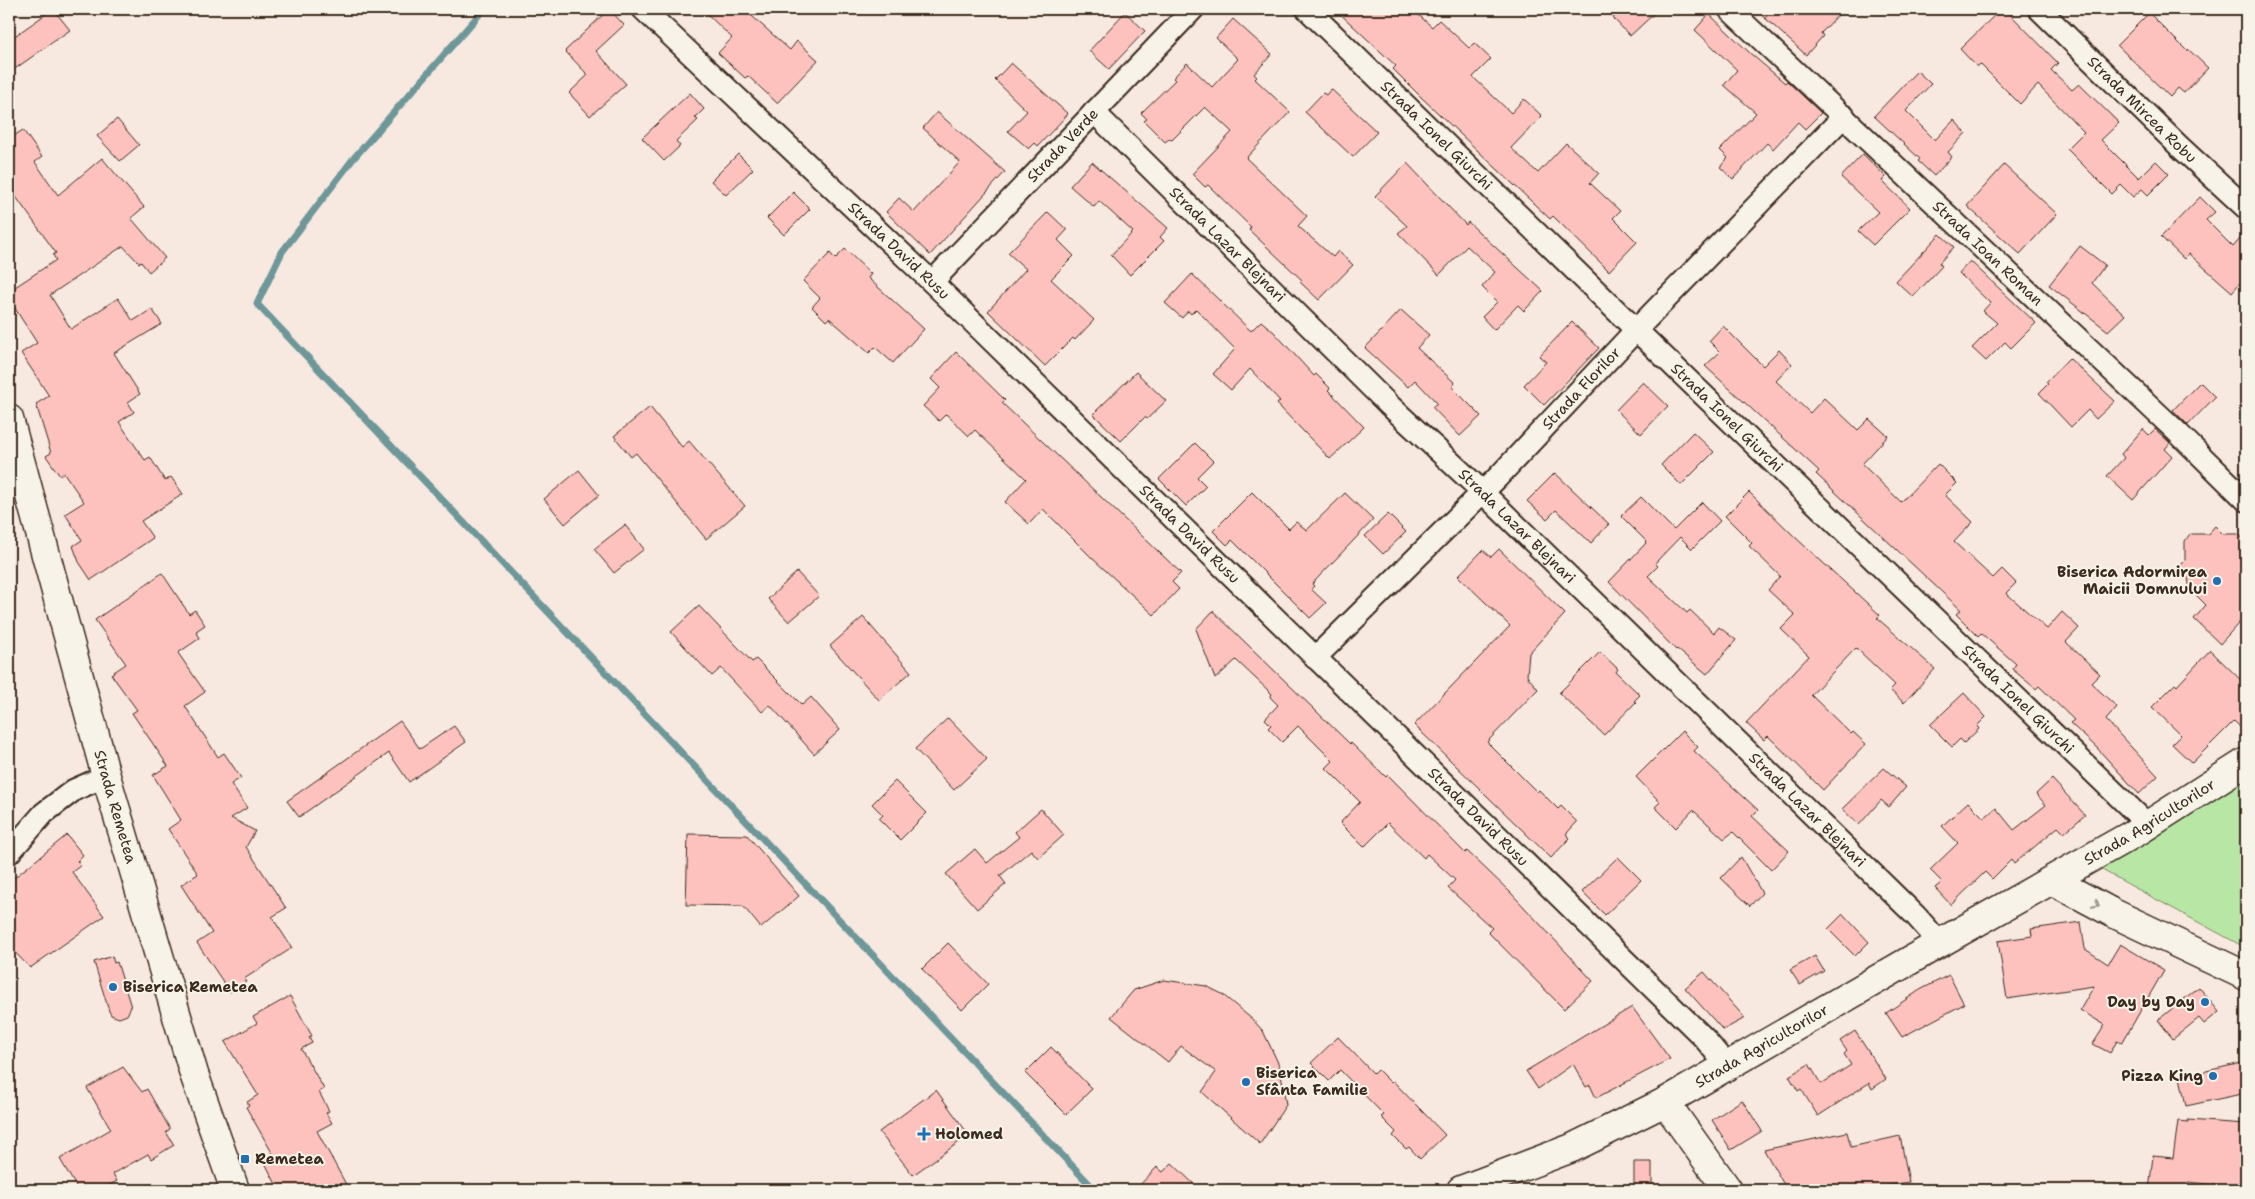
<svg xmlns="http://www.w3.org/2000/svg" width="2255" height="1199" viewBox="0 0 2255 1199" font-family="'Shantell Sans',sans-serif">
<rect width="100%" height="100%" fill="#f8e9e0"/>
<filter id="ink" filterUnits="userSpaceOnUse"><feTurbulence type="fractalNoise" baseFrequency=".02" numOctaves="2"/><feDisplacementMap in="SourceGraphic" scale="10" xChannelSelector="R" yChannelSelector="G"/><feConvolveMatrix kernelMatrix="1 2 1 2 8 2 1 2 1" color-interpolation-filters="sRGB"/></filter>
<g filter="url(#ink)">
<!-- green -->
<path fill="#b8e7a5" stroke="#7a8862" d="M 2246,770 L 2246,948 L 2102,870 L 2100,866 Z"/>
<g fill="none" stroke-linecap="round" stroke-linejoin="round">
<!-- stream -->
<path stroke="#6e979a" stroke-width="7" d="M 484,9 L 353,159 L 282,252 L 257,304 L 1095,1190"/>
</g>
<!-- building -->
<path fill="#fec2be" stroke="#3b2a1e" d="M 53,9 L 70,30 L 9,73 L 9,40 Z
M 609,9 L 624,25 L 596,51 L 626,84 L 590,116 L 569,93 L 588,75 L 565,51 Z
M 702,9 L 744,9 L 790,50 L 797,41 L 818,60 L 777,103 L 748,76 L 745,78 L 718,53 L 732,38 Z
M 1335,9 L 1412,9 L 1432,27 L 1439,20 L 1469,48 L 1474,43 L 1491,59 L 1473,77 L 1511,113 L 1524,99 L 1542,116 L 1511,148 L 1538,173 L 1566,143 L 1599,173 L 1590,183 L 1620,211 L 1613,218 L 1637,242 L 1609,271 L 1553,216 L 1550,219 L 1421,97 L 1393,69 L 1396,66 Z
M 1622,9 L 1659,9 L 1630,36 L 1613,18 Z
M 1755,9 L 1844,9 L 1821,33 L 1823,36 L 1806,55 Z
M 2001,9 L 2005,9 L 2058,63 L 2051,70 L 2072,90 L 2079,84 L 2119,123 L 2101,140 L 2139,178 L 2156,161 L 2169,174 L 2148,195 L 2142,189 L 2133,197 L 2121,185 L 2112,194 L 2067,149 L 2084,132 L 2038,85 L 2020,104 L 1980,64 L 1977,67 L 1960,49 Z
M 1125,12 L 1145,31 L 1109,69 L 1089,51 Z
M 2149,13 L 2187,51 L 2188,49 L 2208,68 L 2184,93 L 2178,88 L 2170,97 L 2117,45 Z
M 1709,14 L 1751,54 L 1785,83 L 1787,81 L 1821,113 L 1805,129 L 1798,122 L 1773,149 L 1767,143 L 1733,179 L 1720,167 L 1728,158 L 1720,150 L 1756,113 L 1724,85 L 1737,70 L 1695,30 Z
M 1233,19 L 1272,54 L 1254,74 L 1257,77 L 1255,79 L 1290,112 L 1246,158 L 1307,216 L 1298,226 L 1333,257 L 1338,251 L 1353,265 L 1319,300 L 1300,282 L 1302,280 L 1249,230 L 1251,227 L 1208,185 L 1205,187 L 1192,174 L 1232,132 L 1205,107 L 1172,140 L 1169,139 L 1165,142 L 1144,121 L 1147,119 L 1141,113 L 1175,80 L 1173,78 L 1187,63 L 1212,87 L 1238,59 L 1216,38 Z
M 1011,63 L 1068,114 L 1038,146 L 1035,143 L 1029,149 L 1008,131 L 1027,111 L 995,80 Z
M 1917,71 L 1931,84 L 1906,111 L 1935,140 L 1954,120 L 1966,133 L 1948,152 L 1952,157 L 1934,176 L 1918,161 L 1920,159 L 1874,116 Z
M 1331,89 L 1377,132 L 1353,157 L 1305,112 L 1323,93 L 1326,95 Z
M 690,93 L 704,109 L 695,118 L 698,120 L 676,141 L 680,146 L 664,161 L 642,138 Z
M 937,112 L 1005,172 L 930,255 L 886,212 L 899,198 L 914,212 L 960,162 L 923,128 Z
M 117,119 L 139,145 L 120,161 L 97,136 Z
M 23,130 L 42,157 L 35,162 L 58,195 L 102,158 L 144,207 L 131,218 L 165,258 L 149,272 L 141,262 L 139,263 L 123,246 L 50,295 L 71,329 L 118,298 L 133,321 L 152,309 L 162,324 L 114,353 L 140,394 L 128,402 L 134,412 L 119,422 L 145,460 L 150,457 L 165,481 L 171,477 L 183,494 L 141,521 L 153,538 L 91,580 L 79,562 L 73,546 L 82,540 L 65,514 L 84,502 L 64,473 L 60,476 L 46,456 L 51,453 L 36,404 L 49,396 L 21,353 L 37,343 L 9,299 L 9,291 L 56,260 L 53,255 L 56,253 L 9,187 L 9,139 Z
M 738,154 L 753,169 L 726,195 L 711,181 Z
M 1863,154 L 1886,177 L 1882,181 L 1910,208 L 1873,245 L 1858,231 L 1878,212 L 1841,177 Z
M 1092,162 L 1168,228 L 1160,237 L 1164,241 L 1130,275 L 1111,255 L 1133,232 L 1099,201 L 1094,207 L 1070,186 Z
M 1407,163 L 1466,225 L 1468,222 L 1543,291 L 1524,311 L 1518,305 L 1494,330 L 1482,317 L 1497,302 L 1482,287 L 1495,272 L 1467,246 L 1439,275 L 1398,233 L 1407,226 L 1375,196 Z
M 2004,165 L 2057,214 L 2020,254 L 1967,206 Z
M 793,192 L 810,209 L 784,235 L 767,218 Z
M 2200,197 L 2215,212 L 2206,220 L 2233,247 L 2246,232 L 2246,276 L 2232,292 L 2189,254 L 2184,259 L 2161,237 Z
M 1048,212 L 1067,230 L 1058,240 L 1074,256 L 1051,279 L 1094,320 L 1075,340 L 1073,338 L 1045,366 L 988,311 L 1026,269 L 1008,253 Z
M 1940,234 L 1954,247 L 1939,263 L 1942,266 L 1913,297 L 1896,281 Z
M 2080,246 L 2105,265 L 2092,283 L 2125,315 L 2108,331 L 2049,285 Z
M 845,249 L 871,274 L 868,278 L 924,329 L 893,363 L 875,347 L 869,353 L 829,318 L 826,321 L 812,307 L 820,298 L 803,281 L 830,253 L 835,259 Z
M 1970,261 L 2036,323 L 2011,348 L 2005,342 L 1986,361 L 1972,348 L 1997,323 L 1983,311 L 1990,303 L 1959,273 Z
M 1192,274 L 1251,331 L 1261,321 L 1274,332 L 1314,376 L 1316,374 L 1330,388 L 1328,390 L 1364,427 L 1330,459 L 1277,404 L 1280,401 L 1250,369 L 1231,390 L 1213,374 L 1235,349 L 1196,309 L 1191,314 L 1188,311 L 1182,318 L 1165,303 Z
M 1401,310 L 1429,335 L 1417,348 L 1455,383 L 1452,387 L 1481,416 L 1460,436 L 1432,407 L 1437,403 L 1415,380 L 1408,387 L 1365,348 Z
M 1572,322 L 1599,348 L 1544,405 L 1524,385 L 1546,362 L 1539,356 Z
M 1723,326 L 1763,366 L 1779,350 L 1792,364 L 1776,381 L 1810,413 L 1824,398 L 1858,430 L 1869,419 L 1888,436 L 1862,464 L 1901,502 L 1938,464 L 1957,483 L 1945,495 L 1973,522 L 1954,542 L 1993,578 L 2002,569 L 2016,583 L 2006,593 L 2047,629 L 2062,612 L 2079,628 L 2066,642 L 2100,674 L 2091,683 L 2117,707 L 2106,720 L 2158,776 L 2139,794 L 2097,748 L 2070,723 L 2074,720 L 2039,686 L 2036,689 L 2012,669 L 2016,664 L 1981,633 L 1978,636 L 1956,614 L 1961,610 L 1816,474 L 1819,471 L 1705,366 L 1720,352 L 1709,341 Z
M 956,352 L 1005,400 L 1002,403 L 1181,573 L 1172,582 L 1179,589 L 1154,615 L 1093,559 L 1043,509 L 1029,524 L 1005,502 L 1026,479 L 975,430 L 969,436 L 946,414 L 939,421 L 923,406 L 940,388 L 931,379 Z
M 2069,358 L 2115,401 L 2096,419 L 2088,410 L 2071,427 L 2039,393 L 2048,384 L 2046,382 Z
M 1136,372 L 1166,401 L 1147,419 L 1145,417 L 1121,441 L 1093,414 Z
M 1643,382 L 1668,406 L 1641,434 L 1616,410 Z
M 2200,382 L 2215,397 L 2188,425 L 2173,410 Z
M 650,407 L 682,447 L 689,441 L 745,506 L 706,539 L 636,453 L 631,457 L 614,436 Z
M 2143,429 L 2149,435 L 2155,429 L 2170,443 L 2165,449 L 2172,456 L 2133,500 L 2107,476 L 2124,458 L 2121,454 Z
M 1693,432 L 1714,452 L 1681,485 L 1661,465 Z
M 1195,443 L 1213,461 L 1197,477 L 1206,486 L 1186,506 L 1159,479 Z
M 579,470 L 599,495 L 565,524 L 544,499 Z
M 1555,473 L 1609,524 L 1591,543 L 1556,510 L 1547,519 L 1527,501 Z
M 1252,492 L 1289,529 L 1296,522 L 1307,530 L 1345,493 L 1373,520 L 1312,584 L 1314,586 L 1311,589 L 1326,603 L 1310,618 L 1232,540 L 1227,545 L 1213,531 Z
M 1749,492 L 1796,538 L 1880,615 L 1877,618 L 1935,669 L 1904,703 L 1890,690 L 1895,685 L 1856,648 L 1811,695 L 1851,734 L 1853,732 L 1866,744 L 1823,790 L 1768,736 L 1764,740 L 1746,723 L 1809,656 L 1781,629 L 1795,615 L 1768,590 L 1780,576 L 1749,546 L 1752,543 L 1725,516 Z
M 1641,497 L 1674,530 L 1702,502 L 1720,521 L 1692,549 L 1680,537 L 1655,563 L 1658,566 L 1648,576 L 1687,613 L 1690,610 L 1714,633 L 1719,627 L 1736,640 L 1707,674 L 1677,649 L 1676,650 L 1609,582 L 1647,542 L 1621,516 Z
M 1388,514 L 1406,532 L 1383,554 L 1365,536 Z
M 625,525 L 644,549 L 614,573 L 594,549 Z
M 2215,526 L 2223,534 L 2238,534 L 2246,541 L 2246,615 L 2220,644 L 2194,619 L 2206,605 L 2190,589 L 2187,573 L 2180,566 L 2185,561 L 2185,541 L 2191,534 L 2208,534 Z
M 1499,549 L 1565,614 L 1529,653 L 1527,676 L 1538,689 L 1487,742 L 1537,792 L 1539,790 L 1558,809 L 1561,806 L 1577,822 L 1566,834 L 1570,838 L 1551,858 L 1414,725 L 1510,626 L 1458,576 L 1483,550 L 1491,557 Z
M 797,572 L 819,596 L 789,622 L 768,599 Z
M 162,573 L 189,614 L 195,610 L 205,625 L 196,631 L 200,638 L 178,653 L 205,692 L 185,706 L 218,757 L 224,753 L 241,778 L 231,784 L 247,808 L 231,818 L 255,831 L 246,847 L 286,908 L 272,917 L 292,948 L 244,979 L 246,982 L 230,992 L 197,943 L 212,933 L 181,885 L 198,874 L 168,829 L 181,820 L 153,775 L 168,766 L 132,713 L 137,710 L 111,674 L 126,664 L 95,620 Z
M 699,606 L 752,662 L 756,659 L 802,705 L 811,697 L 840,730 L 814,754 L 770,705 L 762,712 L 721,668 L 712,676 L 671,632 Z
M 1213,611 L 1350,744 L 1351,743 L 1386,777 L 1388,775 L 1465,853 L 1467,851 L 1511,893 L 1593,981 L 1564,1009 L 1488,932 L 1492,928 L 1448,888 L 1455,880 L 1427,854 L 1424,858 L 1388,823 L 1364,847 L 1340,823 L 1360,802 L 1326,768 L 1333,761 L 1298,726 L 1282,742 L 1268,728 L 1271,725 L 1265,719 L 1278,705 L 1270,697 L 1272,694 L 1236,660 L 1215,679 L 1196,629 Z
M 863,617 L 911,672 L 879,700 L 830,646 Z
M 2210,650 L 2246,685 L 2246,733 L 2234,721 L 2192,763 L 2172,744 L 2181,735 L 2152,707 L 2175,684 L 2177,686 Z
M 1600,652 L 1618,669 L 1616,672 L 1640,695 L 1634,701 L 1636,702 L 1604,735 L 1559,693 Z
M 1964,693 L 1986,717 L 1977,726 L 1979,729 L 1964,743 L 1960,739 L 1952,747 L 1930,725 Z
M 948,718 L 987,759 L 954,790 L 915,749 Z
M 400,721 L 420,749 L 454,726 L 466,742 L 409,782 L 389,753 L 299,817 L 287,801 Z
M 1682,731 L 1698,747 L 1694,751 L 1758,810 L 1752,816 L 1789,851 L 1771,870 L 1733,832 L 1724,839 L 1693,810 L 1676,828 L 1655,807 L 1660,802 L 1636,777 Z
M 1884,768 L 1906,787 L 1889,807 L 1881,800 L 1859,825 L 1842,809 Z
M 2052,779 L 2085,815 L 2064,833 L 2058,827 L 2014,864 L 2011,860 L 1992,879 L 1985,872 L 1951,905 L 1935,888 L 1942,882 L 1930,870 L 1958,843 L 1942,826 L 1968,802 L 1984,818 L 1996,808 L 2014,830 L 2046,805 L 2036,794 Z
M 895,781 L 927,813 L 900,840 L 879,819 L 883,815 L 872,804 Z
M 1041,809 L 1064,835 L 1038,858 L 1031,850 L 1000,876 L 1006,884 L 977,909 L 946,874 L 975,849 L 987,863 L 1019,837 L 1015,832 Z
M 688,834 L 747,835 L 799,896 L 761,928 L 743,906 L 686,905 Z
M 67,835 L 83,855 L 77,861 L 81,865 L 72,872 L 104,916 L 30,968 L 9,946 L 9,882 Z
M 1618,857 L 1641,880 L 1605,915 L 1582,892 Z
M 1741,857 L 1762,893 L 1750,906 L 1721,878 Z
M 1843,914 L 1869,942 L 1855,956 L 1828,929 Z
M 2081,922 L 2085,949 L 2108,964 L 2120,944 L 2164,970 L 2122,1043 L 2117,1041 L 2110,1053 L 2093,1044 L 2105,1025 L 2080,1010 L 2094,986 L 2007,999 L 1998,941 L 2032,936 L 2031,929 Z
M 948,943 L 988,984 L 962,1010 L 922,969 Z
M 112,956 L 114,963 L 117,962 L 131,1007 L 127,1015 L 119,1018 L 111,1015 L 109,1011 L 94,962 Z
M 1815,956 L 1824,971 L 1800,985 L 1790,970 Z
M 1704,972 L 1745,1018 L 1723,1030 L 1685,988 Z
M 1949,975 L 1964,1004 L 1902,1037 L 1886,1013 L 1920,990 Z
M 1164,980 L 1206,986 L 1222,994 L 1253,1020 L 1263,1031 L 1280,1067 L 1286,1105 L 1260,1144 L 1202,1092 L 1216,1072 L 1181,1046 L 1168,1062 L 1111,1017 L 1134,990 Z
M 2199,987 L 2219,1012 L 2204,1024 L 2199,1018 L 2173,1039 L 2158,1020 Z
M 290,996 L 312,1036 L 309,1037 L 312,1043 L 301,1049 L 324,1089 L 319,1092 L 329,1111 L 326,1113 L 332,1123 L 317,1131 L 349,1190 L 279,1190 L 264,1161 L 274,1156 L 246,1107 L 249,1105 L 247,1102 L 258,1095 L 225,1042 L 257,1023 L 253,1017 Z
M 1632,1007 L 1670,1059 L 1596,1098 L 1590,1085 L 1586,1087 L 1573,1064 L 1538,1089 L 1526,1071 Z
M 1855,1031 L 1886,1079 L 1872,1089 L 1869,1083 L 1818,1116 L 1801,1089 L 1798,1091 L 1789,1076 L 1809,1064 L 1821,1084 L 1851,1065 L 1844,1054 L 1847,1051 L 1840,1041 Z
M 1338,1037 L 1374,1074 L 1378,1070 L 1391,1083 L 1393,1081 L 1445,1135 L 1420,1159 L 1409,1147 L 1406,1149 L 1393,1136 L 1396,1132 L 1381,1117 L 1384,1115 L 1340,1070 L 1329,1081 L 1311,1063 Z
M 1051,1047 L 1092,1089 L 1066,1114 L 1025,1073 Z
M 2246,1062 L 2246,1093 L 2186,1106 L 2180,1077 Z
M 123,1067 L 142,1092 L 147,1089 L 170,1129 L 166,1132 L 174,1145 L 151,1159 L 148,1154 L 113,1174 L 117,1181 L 100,1190 L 78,1190 L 60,1159 L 111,1129 L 87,1088 Z
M 936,1090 L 969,1135 L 913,1175 L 879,1132 Z
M 1742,1100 L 1762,1131 L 1731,1150 L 1712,1120 Z
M 2188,1120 L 2246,1124 L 2246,1188 L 2188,1182 L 2188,1190 L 2149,1190 L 2153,1156 L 2173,1158 L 2178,1121 L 2189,1122 Z
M 1847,1132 L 1851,1147 L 1900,1136 L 1909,1182 L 1885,1186 L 1886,1190 L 1787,1190 L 1764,1150 Z
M 1634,1162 L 1652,1162 L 1652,1190 L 1634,1190 Z
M 1172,1163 L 1200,1190 L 1135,1190 L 1157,1167 L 1163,1172 Z"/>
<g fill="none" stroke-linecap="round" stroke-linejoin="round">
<defs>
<g id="street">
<path id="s1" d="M 643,9 L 932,282 L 1704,1038 L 1728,1067"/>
<path id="s2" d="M 1307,9 L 1628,322 L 2148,825"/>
<path id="s3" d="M 1729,9 L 2175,430 L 2246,500"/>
<path id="s4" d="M 2039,9 L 2180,147 L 2246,208"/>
<path id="s5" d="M 1094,112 L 1388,404 L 1472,482 L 1916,916 L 1940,943"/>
<path id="s6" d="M 932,282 L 1193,9"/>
<path id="s7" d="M 1315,658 L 1498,477 L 1636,330 L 1844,116"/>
<path d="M 9,853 L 44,813 L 74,790 L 106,776"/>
</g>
<g id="secondary">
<path id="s8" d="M 9,419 L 106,776 L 194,1074 L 235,1190"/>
<path d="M 2053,881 L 2113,913 L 2246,976"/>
<path d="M 1665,1102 L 1728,1190"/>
<path id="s9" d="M 1461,1190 L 1572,1148 L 1665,1102 L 1940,943 L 2140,830 L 2246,762"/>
</g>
</defs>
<!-- street casing -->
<use href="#street" stroke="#3b2a1e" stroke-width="25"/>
<!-- secondary casing -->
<use href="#secondary" stroke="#3b2a1e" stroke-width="31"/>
<!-- street -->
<use href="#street" stroke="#f7f3e8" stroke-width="21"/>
<!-- secondary -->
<use href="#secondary" stroke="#f7f3e8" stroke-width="28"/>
</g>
<!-- one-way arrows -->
<defs><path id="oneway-chevron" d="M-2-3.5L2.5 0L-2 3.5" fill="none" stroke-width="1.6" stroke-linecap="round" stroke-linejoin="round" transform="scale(1.25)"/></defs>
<use stroke="#998e83" href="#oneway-chevron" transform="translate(2096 904) rotate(28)"/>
</g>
<!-- markers -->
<g fill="#1f6fb2" stroke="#f7f3e8" stroke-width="2">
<circle cx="2217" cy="581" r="5"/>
<circle cx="113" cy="987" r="5"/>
<circle cx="2205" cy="1002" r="5"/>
<circle cx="2213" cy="1076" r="5"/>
<circle cx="1246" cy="1082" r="5"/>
<path d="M921.5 1126.5h5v5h5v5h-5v5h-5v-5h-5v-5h5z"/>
<rect x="240" y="1154" width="10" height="10" rx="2.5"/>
</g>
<g text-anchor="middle" stroke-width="4" stroke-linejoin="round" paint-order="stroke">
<!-- street labels -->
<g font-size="15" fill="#3b2a1e" stroke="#f7f3e8">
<text dy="5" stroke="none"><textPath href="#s4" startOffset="144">Strada Mircea Robu</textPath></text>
<text dy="5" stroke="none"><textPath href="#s2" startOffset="181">Strada Ionel Giurchi</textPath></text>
<text dy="5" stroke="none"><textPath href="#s6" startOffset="189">Strada Verde</textPath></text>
<text dy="5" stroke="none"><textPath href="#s5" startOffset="188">Strada Lazar Blejnari</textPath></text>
<text dy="5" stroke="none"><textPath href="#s1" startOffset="352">Strada David Rusu</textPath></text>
<text dy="5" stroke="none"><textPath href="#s3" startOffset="356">Strada Ioan Roman</textPath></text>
<text dy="5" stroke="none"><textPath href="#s7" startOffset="379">Strada Florilor</textPath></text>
<text dy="5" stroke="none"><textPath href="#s2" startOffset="586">Strada Ionel Giurchi</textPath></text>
<text dy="5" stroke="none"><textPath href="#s5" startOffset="592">Strada Lazar Blejnari</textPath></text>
<text dy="5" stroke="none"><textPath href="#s1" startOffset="758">Strada David Rusu</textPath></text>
<text dy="5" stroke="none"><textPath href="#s2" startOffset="991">Strada Ionel Giurchi</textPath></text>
<text dy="5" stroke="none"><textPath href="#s8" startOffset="402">Strada Remetea</textPath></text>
<text dy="5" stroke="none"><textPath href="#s5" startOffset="998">Strada Lazar Blejnari</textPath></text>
<text dy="5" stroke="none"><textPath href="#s1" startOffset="1162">Strada David Rusu</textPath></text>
<text dy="5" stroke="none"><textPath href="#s9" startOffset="782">Strada Agricultorilor</textPath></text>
<text dy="5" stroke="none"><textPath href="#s9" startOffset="334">Strada Agricultorilor</textPath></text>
</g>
<!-- poi labels -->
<g font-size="15" font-weight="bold" fill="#3b2a1e" stroke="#f7f3e8" text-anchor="start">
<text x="2207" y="577" text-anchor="end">Biserica Adormirea<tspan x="2207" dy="17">Maicii Domnului</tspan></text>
<text x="123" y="992">Biserica Remetea</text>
<text x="2195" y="1007" text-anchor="end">Day by Day</text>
<text x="1256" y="1078">Biserica<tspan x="1256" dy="17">Sfânta Familie</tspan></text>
<text x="2203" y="1081" text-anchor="end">Pizza King</text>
<text x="935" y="1139">Holomed</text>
<text x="255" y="1164">Remetea</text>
</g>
</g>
<!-- margin -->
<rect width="2255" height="1199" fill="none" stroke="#f7f3e8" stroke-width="30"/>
<rect x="15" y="15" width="2225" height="1169" fill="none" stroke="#3b2a1e" stroke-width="2" filter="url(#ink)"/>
</svg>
